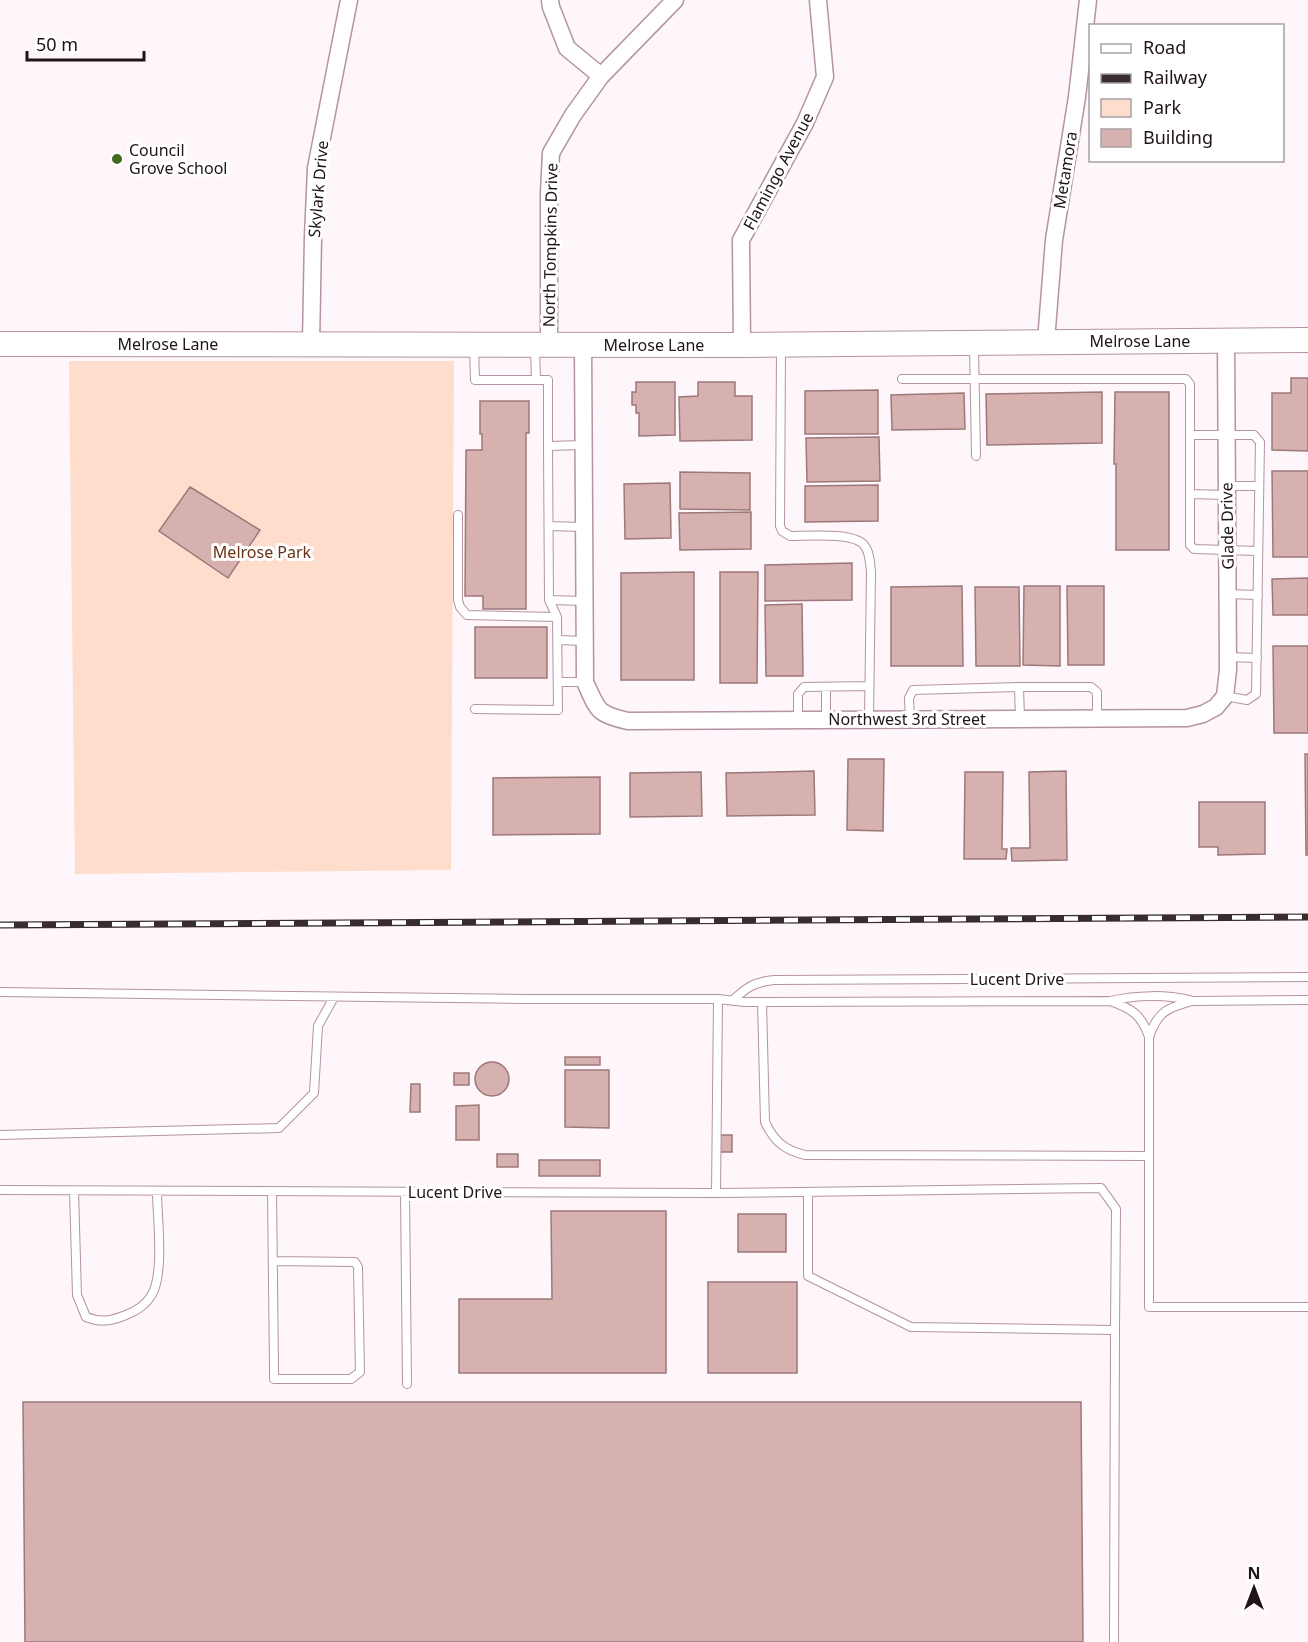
<svg xmlns="http://www.w3.org/2000/svg" width="1308" height="1642" viewBox="0 0 1308 1642" font-family="'Noto Sans',sans-serif">
<rect width="100%" height="100%" fill="#fef6fa"/>
<!-- green -->
<path fill="#feddcd" d="M 69,361 L 454,361 L 451,870 L 75,874 Z"/>
<!-- building -->
<path fill="#d7b0b0" stroke="#9d7879" stroke-width="1.5" d="M 1291,378 L 1308,378 L 1308,451 L 1272,450 L 1272,393 L 1291,393 Z
M 636,382 L 675,382 L 675,435 L 639,436 L 639,413 L 636,413 L 636,405 L 632,405 L 632,392 L 636,392 Z
M 698,382 L 735,382 L 735,396 L 752,396 L 752,440 L 680,441 L 679,397 L 698,396 Z
M 878,390 L 878,434 L 805,434 L 805,391 Z
M 1102,392 L 1102,443 L 987,445 L 986,394 Z
M 1115,392 L 1169,392 L 1169,550 L 1116,550 L 1116,464 L 1114,464 Z
M 964,393 L 965,429 L 892,430 L 891,395 Z
M 480,401 L 529,401 L 529,433 L 526,433 L 526,609 L 483,609 L 483,596 L 465,596 L 466,450 L 482,450 L 482,434 L 480,434 Z
M 879,437 L 880,481 L 807,482 L 806,438 Z
M 1272,471 L 1308,471 L 1308,557 L 1273,557 Z
M 680,472 L 750,473 L 750,510 L 680,509 Z
M 670,483 L 671,538 L 625,539 L 624,484 Z
M 878,485 L 878,521 L 805,522 L 805,486 Z
M 190,487 L 260,530 L 228,578 L 159,531 Z
M 751,512 L 751,549 L 680,550 L 679,513 Z
M 852,563 L 852,600 L 765,601 L 765,565 Z
M 694,572 L 694,680 L 621,680 L 621,573 Z
M 720,572 L 758,572 L 757,683 L 720,683 Z
M 1308,578 L 1308,615 L 1273,615 L 1272,579 Z
M 962,586 L 963,666 L 891,666 L 891,587 Z
M 1024,586 L 1060,586 L 1060,666 L 1023,665 Z
M 1067,586 L 1104,586 L 1104,665 L 1068,665 Z
M 975,587 L 1019,587 L 1020,666 L 976,666 Z
M 802,604 L 803,676 L 766,676 L 765,605 Z
M 475,627 L 547,627 L 547,678 L 475,678 Z
M 1273,646 L 1308,646 L 1308,733 L 1274,733 Z
M 1305,754 L 1308,754 L 1308,855 L 1306,855 Z
M 848,759 L 884,759 L 883,831 L 847,830 Z
M 814,771 L 815,815 L 727,816 L 726,773 Z
M 1066,771 L 1067,860 L 1012,861 L 1011,848 L 1030,848 L 1029,772 Z
M 701,772 L 702,816 L 630,817 L 630,773 Z
M 965,772 L 1003,772 L 1002,849 L 1007,849 L 1006,859 L 964,859 Z
M 600,777 L 600,834 L 493,835 L 493,778 Z
M 1199,802 L 1265,802 L 1265,854 L 1218,855 L 1218,847 L 1199,847 Z
M 565,1057 L 600,1057 L 600,1065 L 565,1065 Z
M475 1079a17 17 0 1 1 34 0a17 17 0 1 1-34 0Z
M 565,1070 L 609,1070 L 609,1128 L 565,1127 Z
M 454,1073 L 469,1073 L 469,1085 L 454,1085 Z
M 411,1084 L 420,1084 L 420,1112 L 410,1112 Z
M 479,1105 L 479,1140 L 456,1140 L 456,1106 Z
M 720,1135 L 732,1135 L 732,1152 L 720,1152 Z
M 497,1154 L 518,1154 L 518,1167 L 497,1167 Z
M 539,1160 L 600,1160 L 600,1176 L 539,1176 Z
M 551,1211 L 666,1211 L 666,1373 L 459,1373 L 459,1299 L 552,1299 Z
M 738,1214 L 786,1214 L 786,1252 L 738,1252 Z
M 708,1282 L 797,1282 L 797,1373 L 708,1373 Z
M 23,1402 L 1081,1402 L 1083,1642 L 25,1642 Z"/>
<g fill="none" stroke-linecap="round" stroke-linejoin="round">
<defs>
<path id="lane" d="M 974,346 L 976,456
M 474,348 L 475,380 L 536,380
M 535,348 L 536,380 L 548,380 L 548,446 L 584,445
M 781,348 L 780,526 L 782,531 L 790,536 C 808,536 853,532 864,545 C 870,552 870,563 871,572 L 869,719
M 902,379 L 1186,379 L 1190,384 L 1190,545 L 1194,549 L 1258,551
M 1190,435 L 1254,435 L 1260,442 L 1256,694 L 1247,700 L 1225,696
M 548,446 L 549,600 L 585,601
M 1227,486 L 1259,486
M 1190,494 L 1226,495
M 458,515 L 458,600 L 460,607 L 467,615 L 557,617
M 549,526 L 584,527
M 1227,594 L 1258,595
M 558,640 L 585,641
M 1228,657 L 1257,658
M 558,682 L 585,682
M 826,687 L 826,720
M 1019,687 L 1091,687 L 1097,692 L 1097,719
M 475,709 L 558,710 L 557,617 L 549,600
M 798,719 L 798,694 L 804,687 L 869,686
M 910,719 L 909,698 L 913,690 L 1019,687 L 1020,719
M 0,992 L 524,999 L 718,999 L 745,1002 L 1110,1001 C 1136,995 1167,994 1193,1001 L 1308,1000
M 732,1001 C 747,987 754,982 774,980 L 1308,977
M 1110,1001 C 1131,1008 1142,1015 1149,1037 L 1149,1307 L 1308,1307
M 762,1002 L 765,1122 C 774,1141 784,1150 805,1155 L 1149,1156
M 1149,1037 C 1158,1011 1167,1008 1192,1001
M 0,1135 L 279,1128 L 314,1093 L 318,1026 L 334,997
M 0,1190 L 716,1193 L 718,999
M 74,1191 L 77,1295 L 86,1317 C 101,1323 111,1321 126,1315 C 136,1311 145,1306 151,1296 C 165,1275 157,1217 157,1191
M 272,1191 L 274,1369 L 274,1379 L 351,1379 L 360,1372 L 358,1267 L 355,1262 L 273,1261
M 405,1192 L 407,1384
M 716,1193 L 1101,1188 L 1116,1209 L 1115,1330 L 911,1327 L 808,1276 L 808,1192
M 1114,1642 L 1115,1330"/>
<path id="street" d="M 550,0 L 551,7 L 567,48 L 601,76
M 1046,341 L 1054,240 L 1077,97 L 1088,0
M 311,344 L 313,237 L 316,168 L 349,0
M 549,344 L 549,193 L 551,153 L 573,115 L 601,76 L 675,0
M 583,344 L 585,682 C 598,710 596,714 628,721 L 1187,718 L 1203,714 L 1216,707 L 1225,696 L 1228,670 L 1226,341
M 742,345 L 741,240 L 805,123 L 825,77 L 818,0"/>
<path id="secondary" d="M 0,344 L 742,345 L 1308,340"/>
</defs>
<!-- lane casing -->
<use href="#lane" stroke="#b493a2" stroke-width="10"/>
<!-- street casing -->
<use href="#street" stroke="#b493a2" stroke-width="19"/>
<!-- secondary casing -->
<use href="#secondary" stroke="#b493a2" stroke-width="26"/>
<!-- lane -->
<use href="#lane" stroke="#fff" stroke-width="8"/>
<!-- street -->
<use href="#street" stroke="#fff" stroke-width="16"/>
<!-- secondary -->
<use href="#secondary" stroke="#fff" stroke-width="24"/>
<defs>
<path id="rail" d="M 0,925 L 1308,917"/>
</defs>
<!-- rail casing -->
<use href="#rail" stroke="#382c31" stroke-width="7"/>
<!-- rail -->
<use href="#rail" stroke="#fff" stroke-width="4.5" stroke-dasharray="14" stroke-linecap="butt"/>
</g>
<!-- markers -->
<circle fill="#426721" stroke="#fff" stroke-width="2" cx="117" cy="159" r="6"/>
<g text-anchor="middle" stroke-width="6" stroke-linejoin="round" paint-order="stroke">
<!-- poi labels -->
<g font-size="16" fill="#201319" stroke="#fff" text-anchor="start">
<text x="129" y="156">Council<tspan x="129" dy="18">Grove School</tspan></text>
</g>
<!-- street labels -->
<g font-size="16" fill="#201319" stroke="#fff">
<text transform="translate(1065 170) rotate(-81)" y="6">Metamora</text>
<text transform="translate(778 171) rotate(-62)" y="6">Flamingo Avenue</text>
<text transform="translate(318 189) rotate(-85)" y="6">Skylark Drive</text>
<text transform="translate(550 245) rotate(-89)" y="6">North Tompkins Drive</text>
<text x="1140" y="347">Melrose Lane</text>
<text x="168" y="350">Melrose Lane</text>
<text x="654" y="351">Melrose Lane</text>
<text transform="translate(1227 526) rotate(-91)" y="6">Glade Drive</text>
<text x="907" y="725">Northwest 3rd Street</text>
<text x="1017" y="985">Lucent Drive</text>
<text x="455" y="1198">Lucent Drive</text>
</g>
<!-- park labels -->
<g font-size="16" fill="#673215" stroke="#fff">
<text x="262" y="558">Melrose Park</text>
</g>
</g>
<!-- legend -->
<rect x="1089" y="24" width="195" height="138" fill="#ffffff" stroke="#a6a1a3" stroke-width="1.5"/>
<rect x="1101" y="44" width="30" height="9" fill="#ffffff" stroke="#a6a1a3" stroke-width="1.5"/>
<text x="1143" y="54" font-size="18" fill="#201319">Road</text>
<rect x="1101" y="74" width="30" height="9" fill="#382c31" stroke="#a6a1a3" stroke-width="1.5"/>
<text x="1143" y="84" font-size="18" fill="#201319">Railway</text>
<rect x="1101" y="99" width="30" height="18" fill="#feddcd" stroke="#a6a1a3" stroke-width="1.5"/>
<text x="1143" y="114" font-size="18" fill="#201319">Park</text>
<rect x="1101" y="129" width="30" height="18" fill="#d7b0b0" stroke="#a6a1a3" stroke-width="1.5"/>
<text x="1143" y="144" font-size="18" fill="#201319">Building</text>
<!-- north arrow -->
<g transform="translate(1254 1588)" stroke="#ffffff" stroke-width="4.5" paint-order="stroke">
<path d="M0-4.5L10 22L0 15L-10 22Z" fill="#201319"/>
<text y="-9" font-size="16" font-weight="bold" text-anchor="middle" fill="#201319">N</text>
</g>
<!-- scale -->
<path d="M27 51v9h117v-9" fill="none" stroke="#201319" stroke-width="3"/>
<text x="36" y="51" font-size="18" fill="#201319" stroke="#ffffff" stroke-width="4.5" paint-order="stroke">50 m</text>
</svg>
